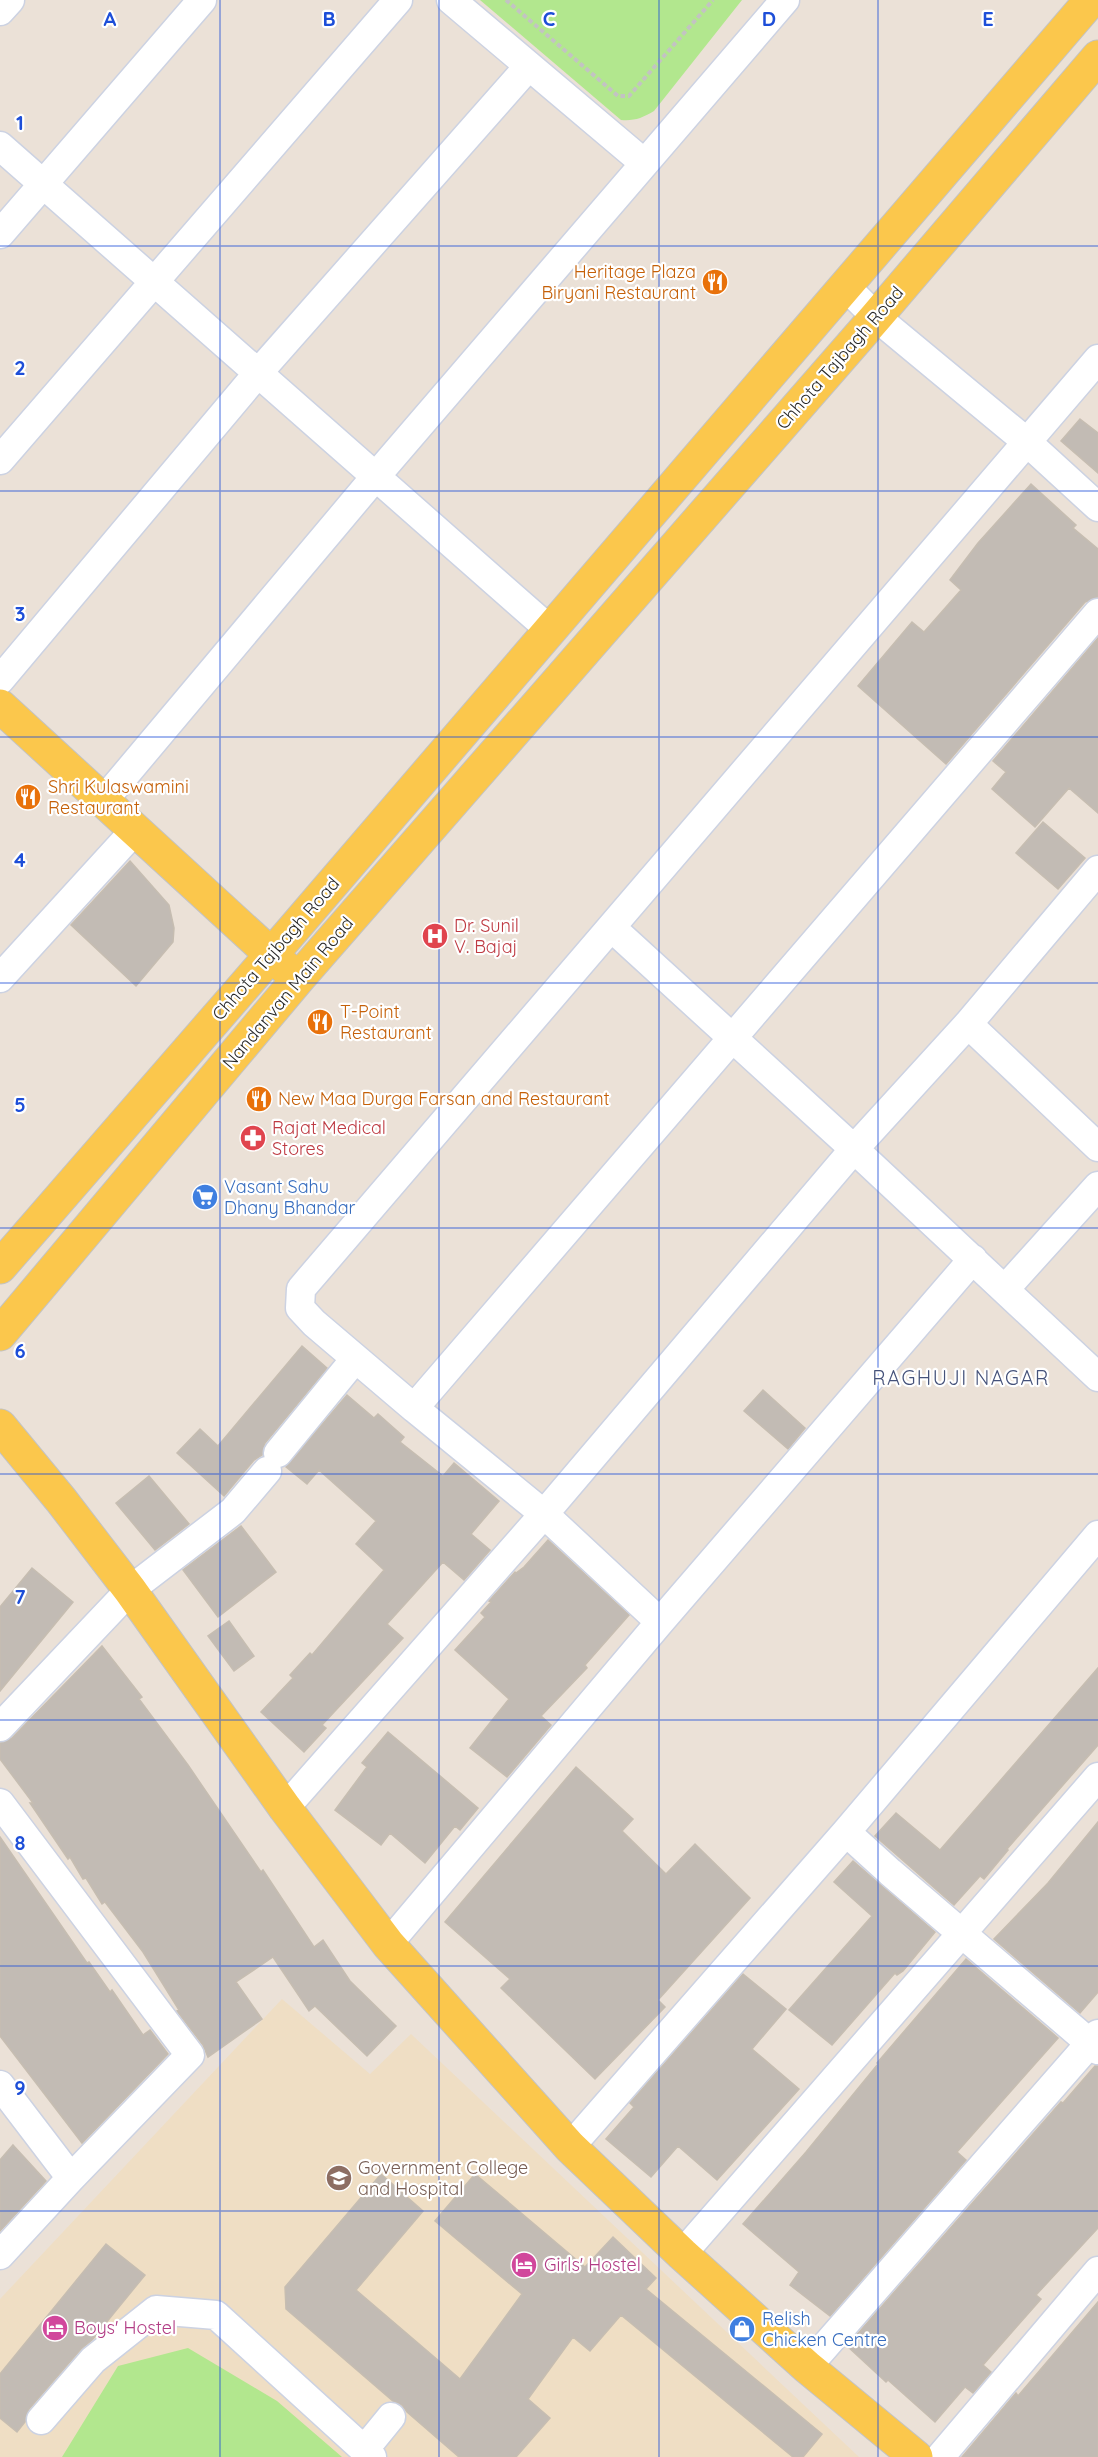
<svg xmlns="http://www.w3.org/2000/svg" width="1098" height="2457" viewBox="0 0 1098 2457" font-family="Quicksand,sans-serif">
<rect width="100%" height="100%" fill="#ebe1d7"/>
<!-- education -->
<path fill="#efdec4" d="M 282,1999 L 370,2074 L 411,2034 L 859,2457 L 0,2457 L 0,2299 Z"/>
<!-- green -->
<path fill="#b2e78e" d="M 480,0 L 742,0 L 654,111 C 642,118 635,121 621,120 Z
M 188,2348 L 277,2401 L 342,2457 L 62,2457 L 118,2366 Z"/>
<!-- building -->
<path fill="#c2bbb4" stroke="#c6bdb1" stroke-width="1.5" d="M 1080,419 L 1098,433 L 1098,473 L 1061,441 Z
M 1031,484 L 1076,525 L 1073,528 L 1098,549 L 1098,597 L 1085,602 L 946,764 L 858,686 L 912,622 L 924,632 L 961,590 L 950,580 L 978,543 Z
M 1098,638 L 1098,813 L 1069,788 L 1035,827 L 992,789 L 1006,772 L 993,761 Z
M 1043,822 L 1085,858 L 1058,889 L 1016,853 Z
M 130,861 L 169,905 L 174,928 L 173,942 L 136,986 L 71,925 Z
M 302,1346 L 327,1368 L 265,1443 L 262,1455 L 254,1460 L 224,1496 L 177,1453 L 200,1429 L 218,1446 Z
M 763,1390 L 805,1428 L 788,1449 L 744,1411 Z
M 347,1395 L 374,1418 L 378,1414 L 404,1437 L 400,1442 L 443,1476 L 454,1463 L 499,1501 L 471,1534 L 490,1550 L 464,1580 L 443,1562 L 387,1624 L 403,1638 L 322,1725 L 326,1728 L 304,1752 L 261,1712 L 293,1678 L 290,1675 L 310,1653 L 312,1655 L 384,1570 L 356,1544 L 376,1521 L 319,1470 L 307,1484 L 286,1467 Z
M 149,1476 L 189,1524 L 155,1550 L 116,1503 Z
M 241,1526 L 276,1572 L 218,1617 L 183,1570 Z
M 548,1540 L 629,1615 L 585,1665 L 587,1668 L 541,1716 L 551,1725 L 507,1777 L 470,1748 L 509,1699 L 455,1650 L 485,1617 L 481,1613 L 491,1602 L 489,1601 L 515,1572 L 516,1573 L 524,1567 Z
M 32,1568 L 73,1602 L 0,1691 L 0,1607 Z
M 229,1621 L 254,1656 L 234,1671 L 208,1636 Z
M 102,1646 L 142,1697 L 139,1699 L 188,1765 L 261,1872 L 263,1870 L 314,1947 L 323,1940 L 350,1981 L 396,2026 L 367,2056 L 315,2006 L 309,2011 L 273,1957 L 236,1982 L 262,2019 L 208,2057 L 203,2045 L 177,2011 L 179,2010 L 143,1952 L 105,1902 L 102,1904 L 86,1878 L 83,1879 L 70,1857 L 68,1859 L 30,1803 L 33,1803 L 0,1759 L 0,1743 L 12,1738 Z
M 1098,1668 L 1098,1745 L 1007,1849 L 1008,1850 L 984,1879 L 980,1876 L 954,1905 L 875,1836 L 896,1813 L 940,1850 Z
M 388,1732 L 478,1808 L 460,1830 L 455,1826 L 425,1863 L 390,1833 L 381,1845 L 335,1810 L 367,1767 L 362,1763 Z
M 576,1767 L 633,1819 L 622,1831 L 666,1874 L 695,1844 L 750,1898 L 658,2000 L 665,2007 L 595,2079 L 501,1988 L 510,1979 L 445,1922 Z
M 1098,1822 L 1098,1992 L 1080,2013 L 994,1939 L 1048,1883 Z
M 0,1837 L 87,1963 L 89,1962 L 110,1992 L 112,1990 L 143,2035 L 150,2030 L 168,2054 L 82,2143 L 0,2036 Z
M 853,1861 L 935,1932 L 903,1971 L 897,1975 L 895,1973 L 832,2045 L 789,2010 L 872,1916 L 834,1882 Z
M 966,1959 L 1058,2038 L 957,2152 L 966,2160 L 830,2316 L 790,2285 L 799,2272 L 743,2224 L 806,2152 L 878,2064 L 877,2063 Z
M 743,1974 L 786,2009 L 752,2049 L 799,2089 L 717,2180 L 678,2146 L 651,2177 L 606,2139 L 634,2107 L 630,2103 Z
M 1095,2066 L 1098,2066 L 1098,2228 L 1036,2295 L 1041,2299 L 983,2365 L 991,2372 L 973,2393 L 965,2387 L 935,2422 L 888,2380 L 886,2382 L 847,2346 L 1061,2102 L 1063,2103 Z
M 13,2145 L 46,2181 L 0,2231 L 0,2160 Z
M 381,2174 L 423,2211 L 356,2290 L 460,2379 L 522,2294 L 435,2221 L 475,2174 L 585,2267 L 613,2237 L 656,2278 L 646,2289 L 822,2434 L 803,2457 L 793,2457 L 621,2315 L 590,2351 L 573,2337 L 528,2399 L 550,2418 L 516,2457 L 459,2457 L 407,2412 L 402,2405 L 393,2401 L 286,2309 L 285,2287 Z
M 106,2244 L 145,2275 L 92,2340 L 81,2349 L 29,2409 L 25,2422 L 17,2432 L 0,2418 L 0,2374 Z
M 1098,2302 L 1098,2457 L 962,2457 L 1016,2393 L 1018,2396 Z"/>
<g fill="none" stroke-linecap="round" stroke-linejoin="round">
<defs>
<path id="minor" d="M 451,0 L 644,163
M 0,11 L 10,0
M 0,146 L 550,630
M 0,234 L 202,0
M 846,287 L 876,317 L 1027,442 L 1098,507
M 0,460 L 398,0
M 0,680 L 258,373 L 529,66
M 104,800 L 376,476 L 785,0
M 612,928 L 854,1149 L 1098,1377
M 0,978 L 136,829
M 968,1024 L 1098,1147
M 1005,1289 L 1098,1186
M 414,1408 L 314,1323 L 300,1308 L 301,1289 L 1098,359
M 278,1453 L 355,1359
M 660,1622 L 544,1514 L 854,1149 L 968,1024 L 1098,870
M 0,1727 L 130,1590 L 233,1511 L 267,1471
M 0,1803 L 190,2055 L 71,2178
M 285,1808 L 544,1514 L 414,1408 L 1098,613
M 846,1832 L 890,1872 L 1098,2050
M 388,1944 L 660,1622 L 973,1259
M 0,2085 L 71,2178 L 0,2255
M 570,2147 L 846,1832 L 1098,1535
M 682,2254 L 1098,1777
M 807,2367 L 1098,2034
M 41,2420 L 93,2360 L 156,2310 L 216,2315 L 372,2457
M 364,2450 L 391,2417
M 940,2457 L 1098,2271"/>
<path id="major" d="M 0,706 L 288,970
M 0,1267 L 272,954 L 1091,0
M 0,1334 L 298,979 L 876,317 L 1098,57
M 0,1426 L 61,1500 L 130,1590 L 285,1808 L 388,1944 L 570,2147 L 682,2254 L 807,2367 L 916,2457"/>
</defs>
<!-- minor casing -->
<use href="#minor" stroke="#ccd2e2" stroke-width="31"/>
<!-- major casing -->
<use href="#major" stroke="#c3c3c3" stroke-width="35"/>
<!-- path -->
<path stroke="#c3c3c3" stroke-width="4" stroke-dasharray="4.5 3" stroke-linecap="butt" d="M 506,0 L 618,96 L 629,96 L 713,0"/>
<!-- minor -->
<use href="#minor" stroke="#fff" stroke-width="28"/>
<!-- major -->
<use href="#major" stroke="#fbc74c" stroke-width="33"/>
</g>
<!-- grid -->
<path fill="none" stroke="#1d4ed8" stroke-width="1.5" stroke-opacity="0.55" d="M 220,0 L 220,2457M 439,0 L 439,2457M 659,0 L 659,2457M 878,0 L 878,2457M 0,246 L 1098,246M 0,491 L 1098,491M 0,737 L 1098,737M 0,983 L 1098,983M 0,1228 L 1098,1228M 0,1474 L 1098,1474M 0,1720 L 1098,1720M 0,1966 L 1098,1966M 0,2211 L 1098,2211"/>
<!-- icons -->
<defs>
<symbol id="restaurant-disc" viewBox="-11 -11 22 22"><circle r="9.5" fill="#e8710a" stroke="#fff"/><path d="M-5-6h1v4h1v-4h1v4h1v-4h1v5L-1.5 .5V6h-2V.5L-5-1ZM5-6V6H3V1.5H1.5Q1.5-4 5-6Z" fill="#fff"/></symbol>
<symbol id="hospital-disc" viewBox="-11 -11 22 22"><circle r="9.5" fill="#e0444e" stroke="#fff"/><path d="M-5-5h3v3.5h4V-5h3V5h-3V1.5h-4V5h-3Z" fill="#fff"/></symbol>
<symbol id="pharmacy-disc" viewBox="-11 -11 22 22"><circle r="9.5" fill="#e0444e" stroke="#fff"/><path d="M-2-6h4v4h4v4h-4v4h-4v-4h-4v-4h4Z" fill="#fff"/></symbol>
<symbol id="supermarket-disc" viewBox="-11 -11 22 22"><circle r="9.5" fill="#3f7fe0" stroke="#fff"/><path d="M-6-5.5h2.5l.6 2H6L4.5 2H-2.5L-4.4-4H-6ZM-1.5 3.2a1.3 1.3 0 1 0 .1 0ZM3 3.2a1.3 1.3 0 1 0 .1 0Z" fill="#fff"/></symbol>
<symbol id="university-disc" viewBox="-11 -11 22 22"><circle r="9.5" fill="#8d6e63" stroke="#fff"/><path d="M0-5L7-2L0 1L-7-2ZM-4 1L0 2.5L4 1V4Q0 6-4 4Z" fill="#fff"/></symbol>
<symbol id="hotel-disc" viewBox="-11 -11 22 22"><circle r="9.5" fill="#d1479c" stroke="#fff"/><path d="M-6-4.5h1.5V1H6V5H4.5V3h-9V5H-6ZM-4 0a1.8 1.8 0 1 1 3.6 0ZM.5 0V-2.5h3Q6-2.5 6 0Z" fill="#fff"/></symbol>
<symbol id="shop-disc" viewBox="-11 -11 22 22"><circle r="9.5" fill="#3f7fe0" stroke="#fff"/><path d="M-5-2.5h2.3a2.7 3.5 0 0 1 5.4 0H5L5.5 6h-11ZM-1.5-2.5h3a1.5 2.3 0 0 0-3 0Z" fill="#fff"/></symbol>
</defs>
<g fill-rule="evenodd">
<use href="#restaurant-disc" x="700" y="267" width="30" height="30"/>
<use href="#restaurant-disc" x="13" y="782" width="30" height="30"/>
<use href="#hospital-disc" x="420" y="921" width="30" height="30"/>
<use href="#restaurant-disc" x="305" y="1007" width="30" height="30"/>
<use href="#restaurant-disc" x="244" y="1084" width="30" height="30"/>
<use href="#pharmacy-disc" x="238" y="1123" width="30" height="30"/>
<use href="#supermarket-disc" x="190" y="1182" width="30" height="30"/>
<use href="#university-disc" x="324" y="2163" width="30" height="30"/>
<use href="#hotel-disc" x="509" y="2250" width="30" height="30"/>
<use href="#hotel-disc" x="40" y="2313" width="30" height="30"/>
<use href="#shop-disc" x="727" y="2314" width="30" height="30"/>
</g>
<g text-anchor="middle" stroke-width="4.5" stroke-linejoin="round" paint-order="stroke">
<!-- food labels -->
<g font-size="18" fill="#c56008" stroke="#fff" text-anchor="start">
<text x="696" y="278" text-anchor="end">Heritage Plaza<tspan x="696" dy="21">Biryani Restaurant</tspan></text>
<text x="48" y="793">Shri Kulaswamini<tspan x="48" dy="21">Restaurant</tspan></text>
<text x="340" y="1018">T-Point<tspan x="340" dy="21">Restaurant</tspan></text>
<text x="278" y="1105">New Maa Durga Farsan and Restaurant</text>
</g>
<!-- street labels -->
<g font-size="18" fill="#272727" stroke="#fff">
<text transform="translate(840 358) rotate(-49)" y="6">Chhota Tajbagh Road</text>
<text transform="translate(276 949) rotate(-49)" y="6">Chhota Tajbagh Road</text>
<text transform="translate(288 993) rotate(-50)" y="6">Nandanvan Main Road</text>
</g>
<!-- health labels -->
<g font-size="18" fill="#be3a42" stroke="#fff" text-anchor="start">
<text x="454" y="932">Dr. Sunil<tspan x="454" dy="21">V. Bajaj</tspan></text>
<text x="272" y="1134">Rajat Medical<tspan x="272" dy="21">Stores</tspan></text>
</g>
<!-- shop labels -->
<g font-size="18" fill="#366cbe" stroke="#fff" text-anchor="start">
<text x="224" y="1193">Vasant Sahu<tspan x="224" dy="21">Dhany Bhandar</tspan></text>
<text x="762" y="2325">Relish<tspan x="762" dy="21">Chicken Centre</tspan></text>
</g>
<!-- education labels -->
<g font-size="18" fill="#785e54" stroke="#fff" text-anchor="start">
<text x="358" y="2174">Government College<tspan x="358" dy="21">and Hospital</tspan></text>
</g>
<!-- hotel labels -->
<g font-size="18" fill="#b23c85" stroke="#fff" text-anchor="start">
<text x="544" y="2271">Girls' Hostel</text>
<text x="74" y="2334">Boys' Hostel</text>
</g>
<!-- neighbourhood labels -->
<g font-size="20" letter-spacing="1.5" fill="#45527a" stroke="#fff">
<text x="961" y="1385">RAGHUJI NAGAR</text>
</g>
</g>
<g font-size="20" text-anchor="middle" font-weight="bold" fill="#1d4ed8" stroke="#fff" stroke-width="4.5" stroke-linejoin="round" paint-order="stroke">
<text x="110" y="26">A</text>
<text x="329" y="26">B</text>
<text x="549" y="26">C</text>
<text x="769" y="26">D</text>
<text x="988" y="26">E</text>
<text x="20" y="130">1</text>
<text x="20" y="375">2</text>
<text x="20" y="621">3</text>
<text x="20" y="867">4</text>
<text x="20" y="1112">5</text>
<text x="20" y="1358">6</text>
<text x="20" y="1604">7</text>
<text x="20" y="1850">8</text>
<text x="20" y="2095">9</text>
</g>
</svg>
